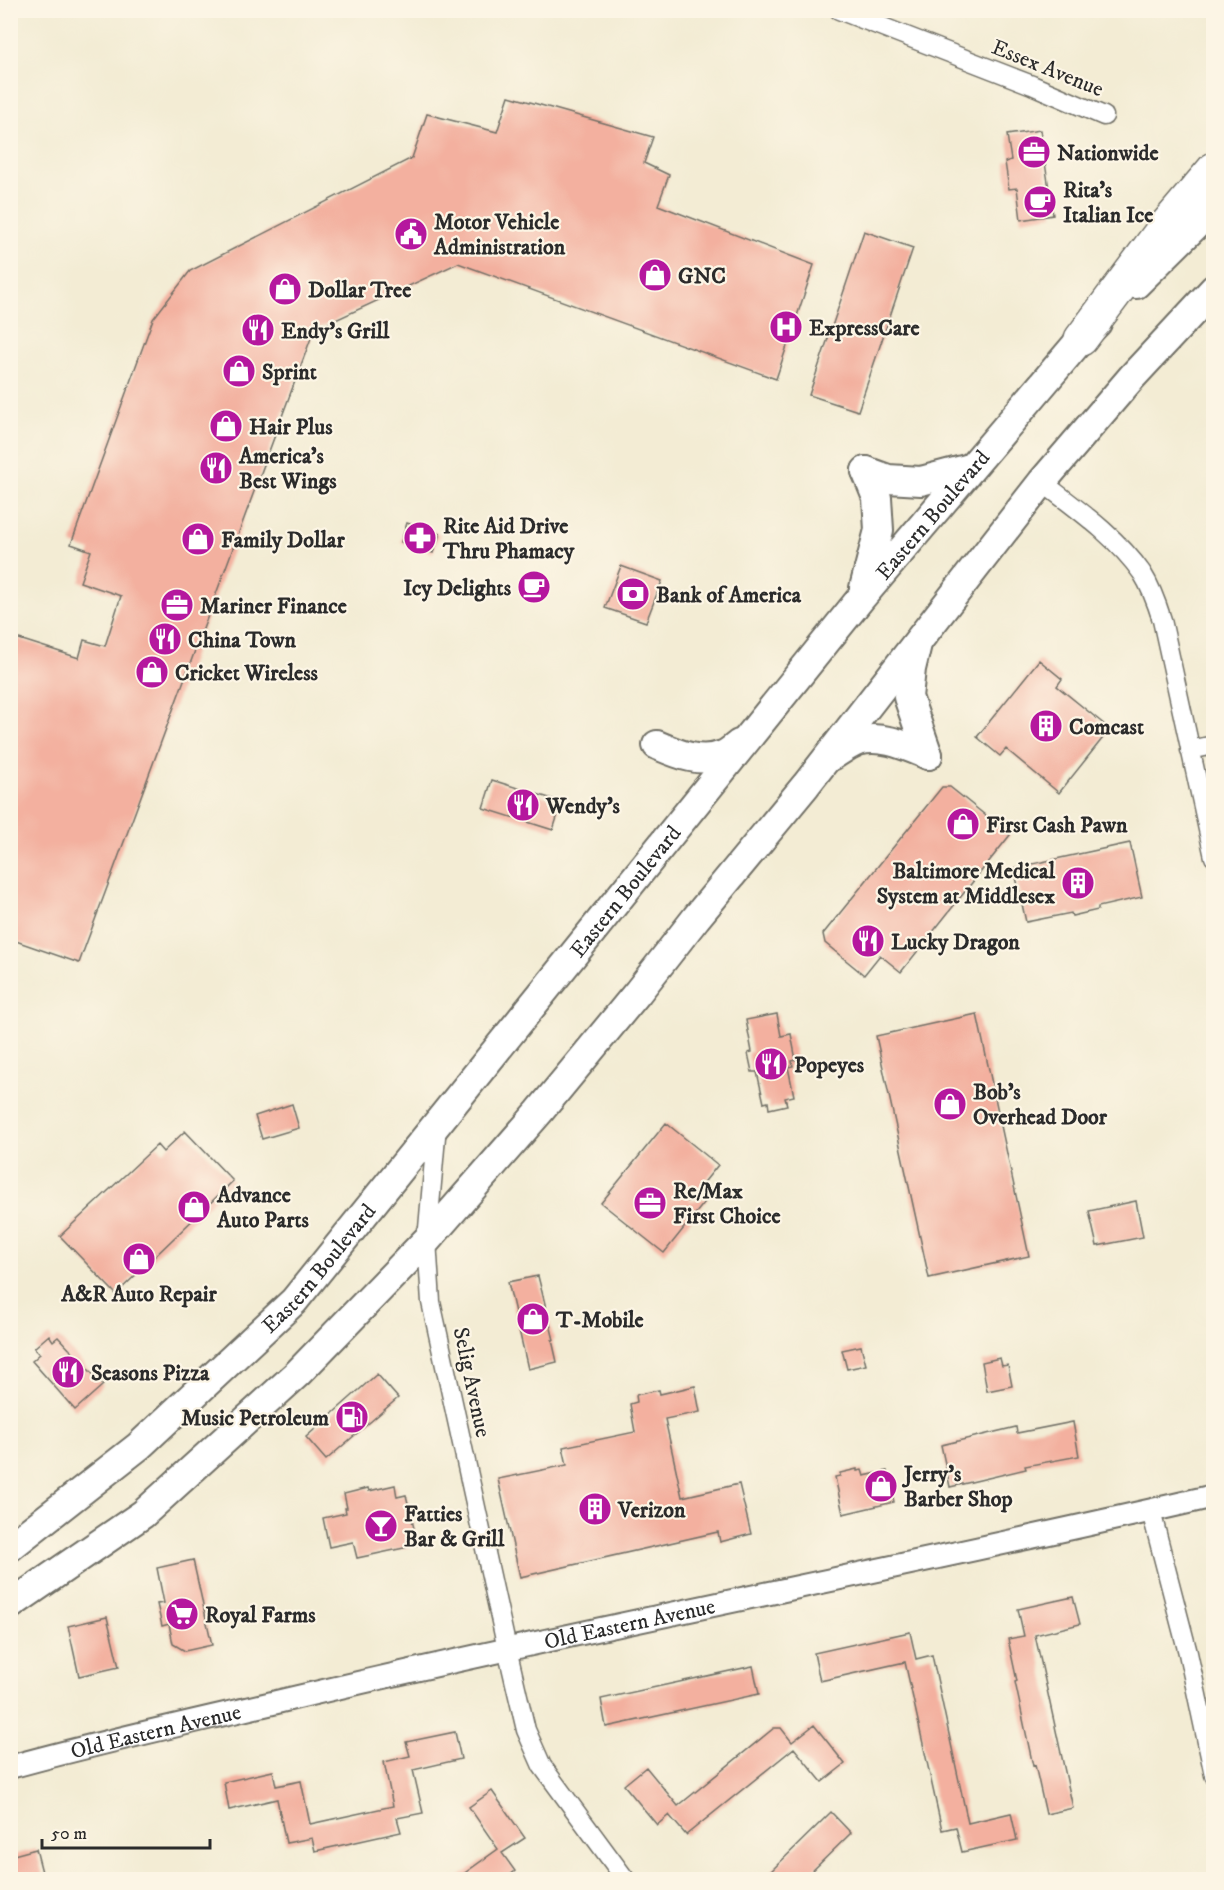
<svg xmlns="http://www.w3.org/2000/svg" width="1224" height="1890" viewBox="0 0 1224 1890" font-family="'IM FELL DW Pica',serif">
<rect width="100%" height="100%" fill="#fcf5e5"/>
<filter id="ink" filterUnits="userSpaceOnUse"><feTurbulence type="fractalNoise" baseFrequency=".0167" numOctaves="2"/><feDisplacementMap in="SourceGraphic" scale="12" xChannelSelector="R" yChannelSelector="G"/><feConvolveMatrix kernelMatrix="1 2 1 2 8 2 1 2 1" color-interpolation-filters="sRGB"/></filter>
<filter id="wash" filterUnits="userSpaceOnUse"><feTurbulence type="fractalNoise" baseFrequency=".008" numOctaves="4" result="noise"/><feDisplacementMap in="SourceGraphic" scale="24" xChannelSelector="R" yChannelSelector="G"/><feGaussianBlur stdDeviation="1.35" result="paint"/><feColorMatrix in="noise" values="0 0 0 0 0 0 0 0 0 0 0 0 0 0 0 0 0 1.4 0 .05"/><feComposite in="paint" operator="in"/></filter>
<g filter="url(#wash)">
<rect width="100%" height="100%" fill="#f3ecd4"/>
<g id="blocks">
<!-- building -->
<path fill="#f3b09f" d="M 509,96 L 653,137 L 644,163 L 669,175 L 658,205 L 814,265 L 776,379 L 458,263 L 314,330 L 79,963 L 10,939 L 10,636 L 79,658 L 84,640 L 105,646 L 121,596 L 80,582 L 91,551 L 71,544 L 153,319 L 190,271 L 412,158 L 427,114 L 497,132 Z
M 1040,130 L 1053,215 L 1021,220 L 1017,188 L 1009,189 L 1005,162 L 1011,160 L 1007,135 Z
M 864,231 L 913,248 L 858,411 L 809,395 Z
M 407,523 L 440,534 L 433,553 L 401,542 Z
M 621,566 L 662,581 L 646,622 L 605,608 Z
M 1039,660 L 1062,679 L 1057,686 L 1110,729 L 1059,793 L 1006,749 L 1000,756 L 977,737 Z
M 492,780 L 562,802 L 553,830 L 483,808 Z
M 942,787 L 950,787 L 1010,835 L 901,972 L 880,955 L 864,975 L 825,943 L 823,934 Z
M 1130,843 L 1142,897 L 1098,907 L 1098,910 L 1072,916 L 1071,913 L 1026,922 L 1014,868 Z
M 777,1014 L 781,1036 L 791,1034 L 796,1060 L 792,1061 L 793,1066 L 788,1067 L 794,1096 L 785,1098 L 787,1105 L 769,1109 L 768,1102 L 764,1103 L 757,1072 L 752,1072 L 748,1053 L 752,1052 L 746,1020 Z
M 977,1014 L 1029,1256 L 929,1278 L 876,1036 Z
M 292,1104 L 299,1128 L 262,1139 L 255,1116 Z
M 666,1123 L 718,1165 L 689,1201 L 708,1198 L 664,1253 L 601,1203 Z
M 185,1131 L 233,1181 L 116,1294 L 60,1236 L 157,1145 L 163,1152 Z
M 1136,1201 L 1143,1237 L 1097,1246 L 1089,1211 Z
M 538,1276 L 554,1340 L 552,1340 L 557,1362 L 528,1369 L 508,1282 Z
M 49,1335 L 53,1341 L 58,1337 L 103,1385 L 75,1410 L 32,1361 L 40,1354 L 34,1348 Z
M 861,1346 L 866,1365 L 847,1369 L 842,1350 Z
M 1000,1358 L 1002,1366 L 1008,1365 L 1012,1386 L 987,1391 L 982,1362 Z
M 377,1374 L 398,1398 L 326,1460 L 306,1437 Z
M 695,1386 L 700,1412 L 665,1419 L 682,1497 L 739,1484 L 751,1534 L 720,1542 L 718,1532 L 520,1577 L 498,1479 L 567,1465 L 563,1447 L 635,1432 L 630,1404 L 637,1402 L 636,1395 L 659,1390 L 660,1394 Z
M 1073,1422 L 1079,1456 L 1025,1466 L 1026,1469 L 950,1487 L 941,1445 L 1016,1427 L 1017,1433 Z
M 857,1469 L 857,1471 L 862,1470 L 864,1476 L 887,1471 L 894,1502 L 843,1514 L 835,1477 L 840,1476 L 840,1473 Z
M 395,1485 L 397,1497 L 406,1495 L 418,1545 L 357,1558 L 353,1542 L 329,1547 L 323,1518 L 346,1513 L 345,1508 L 347,1508 L 344,1494 L 368,1488 L 369,1491 Z
M 193,1560 L 212,1645 L 185,1651 L 173,1644 L 169,1624 L 162,1626 L 157,1604 L 164,1603 L 157,1568 Z
M 1073,1597 L 1080,1624 L 1035,1635 L 1073,1808 L 1046,1814 L 1035,1765 L 1033,1766 L 1015,1682 L 1017,1681 L 1008,1639 L 1024,1636 L 1018,1609 Z
M 107,1617 L 119,1667 L 79,1676 L 68,1626 Z
M 910,1632 L 916,1659 L 932,1655 L 968,1823 L 1011,1813 L 1017,1840 L 962,1852 L 956,1827 L 942,1830 L 905,1662 L 820,1681 L 814,1653 Z
M 753,1666 L 759,1694 L 606,1727 L 601,1699 Z
M 814,1725 L 845,1764 L 822,1782 L 794,1748 L 686,1835 L 669,1815 L 657,1825 L 624,1785 L 646,1767 L 678,1806 L 774,1728 L 781,1728 L 792,1742 Z
M 455,1732 L 461,1759 L 413,1770 L 423,1813 L 397,1818 L 401,1832 L 315,1851 L 312,1838 L 286,1843 L 277,1799 L 229,1810 L 224,1782 L 273,1771 L 276,1786 L 301,1781 L 310,1824 L 393,1806 L 384,1762 L 410,1756 L 406,1742 Z
M 492,1791 L 525,1838 L 502,1853 L 515,1871 L 504,1880 L 455,1880 L 498,1849 L 469,1807 Z
M 831,1812 L 851,1833 L 803,1880 L 762,1880 Z
M 36,1849 L 44,1880 L 10,1880 L 10,1856 Z"/>
</g>
</g>
<g filter="url(#ink)">
<use href="#blocks" fill-opacity="0" stroke="#716f66" stroke-width="1.5"/>
<g fill="none" stroke-linecap="round" stroke-linejoin="round">
<defs>
<path id="minor" d="M 839,10 L 1032,85 L 1104,116
M 1042,482 C 1077,509 1116,536 1142,573 C 1151,587 1157,604 1162,620 L 1214,857
M 1190,750 L 1214,745
M 437,1125 L 427,1240 L 431,1302 L 507,1649 L 526,1730 L 542,1766 L 626,1880
M 1151,1511 L 1188,1653 L 1214,1775"/>
<g id="tertiary">
<path id="s1" d="M 10,1767 C 100,1742 191,1722 281,1701 C 591,1627 904,1568 1214,1496"/>
</g>
<g id="primary">
<path d="M 1136,284 L 1214,207"/>
<path d="M 866,471 L 888,479 L 921,481 L 970,468"/>
<path d="M 864,588 L 879,530 L 877,498 L 866,471"/>
<path d="M 917,644 L 911,669 L 908,697 L 928,755"/>
<path d="M 657,745 C 678,754 700,764 723,755 C 729,753 734,748 739,744"/>
<path d="M 832,756 C 840,751 849,744 858,741 C 881,734 906,746 928,755"/>
<path id="s2" d="M 10,1547 L 139,1446 L 294,1301 L 861,598 L 1081,339 L 1097,323"/>
<path d="M 10,1605 L 143,1514 L 297,1374 L 427,1240 L 539,1112 L 638,992 L 696,918 L 806,785 L 1042,482 L 1132,377 L 1214,289"/>
</g>
<path id="motorway" d="M 1081,339 L 1164,228 L 1214,169"/>
</defs>
<!-- minor casing -->
<use href="#minor" stroke="#716f66" stroke-width="21"/>
<!-- tertiary casing -->
<use href="#tertiary" stroke="#716f66" stroke-width="26"/>
<!-- primary casing -->
<use href="#primary" stroke="#716f66" stroke-width="32"/>
<!-- motorway casing -->
<use href="#motorway" stroke="#716f66" stroke-width="36"/>
<!-- minor -->
<use href="#minor" stroke="#fff" stroke-width="18"/>
<!-- tertiary -->
<use href="#tertiary" stroke="#fff" stroke-width="22"/>
<!-- primary -->
<use href="#primary" stroke="#fff" stroke-width="28"/>
<!-- motorway -->
<use href="#motorway" stroke="#fff" stroke-width="33"/>
</g>
</g>
<!-- icons -->
<defs>
<symbol id="office-disc" viewBox="-11 -11 22 22"><circle r="9.5" fill="#b5179e" stroke="#fcf5e5"/><path d="M-6-3h4V-5.5h4V-3h4V5H-6ZM-1-4.5V-3h2v-1.5ZM-6 0V1H6V0Z" fill="#fff"/></symbol>
<symbol id="cafe-disc" viewBox="-11 -11 22 22"><circle r="9.5" fill="#b5179e" stroke="#fcf5e5"/><path d="M-5.5-4.5H6V0H3Q3 3.5 0 3.5H-2.5Q-5.5 3.5-5.5 0ZM3-3.2v2h1.7v-2ZM-6 4.5H4V6H-6Z" fill="#fff"/></symbol>
<symbol id="civic-disc" viewBox="-11 -11 22 22"><circle r="9.5" fill="#b5179e" stroke="#fcf5e5"/><path d="M-.6-6.5H3V-4.5H.6V-3L4-1V1h2V6H-6V1h2V-1L-.6-3ZM-1.2 2.5V6h2.4V2.5Z" fill="#fff"/></symbol>
<symbol id="shop-disc" viewBox="-11 -11 22 22"><circle r="9.5" fill="#b5179e" stroke="#fcf5e5"/><path d="M-5-2.5h2.3a2.7 3.5 0 0 1 5.4 0H5L5.5 6h-11ZM-1.5-2.5h3a1.5 2.3 0 0 0-3 0Z" fill="#fff"/></symbol>
<symbol id="hospital-disc" viewBox="-11 -11 22 22"><circle r="9.5" fill="#b5179e" stroke="#fcf5e5"/><path d="M-5-5h3v3.5h4V-5h3V5h-3V1.5h-4V5h-3Z" fill="#fff"/></symbol>
<symbol id="restaurant-disc" viewBox="-11 -11 22 22"><circle r="9.5" fill="#b5179e" stroke="#fcf5e5"/><path d="M-5-6h1v4h1v-4h1v4h1v-4h1v5L-1.5 .5V6h-2V.5L-5-1ZM5-6V6H3V1.5H1.5Q1.5-4 5-6Z" fill="#fff"/></symbol>
<symbol id="pharmacy-disc" viewBox="-11 -11 22 22"><circle r="9.5" fill="#b5179e" stroke="#fcf5e5"/><path d="M-2-6h4v4h4v4h-4v4h-4v-4h-4v-4h4Z" fill="#fff"/></symbol>
<symbol id="bank-disc" viewBox="-11 -11 22 22"><circle r="9.5" fill="#b5179e" stroke="#fcf5e5"/><path d="M-6-4H6V4H-6ZM0-2.3a2.3 2.3 0 1 0 0 4.6a2.3 2.3 0 1 0 0-4.6Z" fill="#fff"/></symbol>
<symbol id="building-disc" viewBox="-11 -11 22 22"><circle r="9.5" fill="#b5179e" stroke="#fcf5e5"/><path d="M-4-6H4V6H1V3H-1V6H-4ZM-2.5-4.3h1.7v1.8h-1.7ZM.8-4.3h1.7v1.8H.8ZM-2.5-1h1.7V.8h-1.7ZM.8-1h1.7V.8H.8Z" fill="#fff"/></symbol>
<symbol id="fuel-disc" viewBox="-11 -11 22 22"><circle r="9.5" fill="#b5179e" stroke="#fcf5e5"/><path d="M-5.5-6h7V0h2V4h1.3V-2.5L3-4.5l.8-.8L6-3V5H2.5V1h-1V6h-7ZM-4.2-4.7v3.2H.2V-4.7Z" fill="#fff"/></symbol>
<symbol id="bar-disc" viewBox="-11 -11 22 22"><circle r="9.5" fill="#b5179e" stroke="#fcf5e5"/><path d="M-6-5H6L.8 .8V4.5H3.5V6h-7V4.5H-.8V.8Z" fill="#fff"/></symbol>
<symbol id="supermarket-disc" viewBox="-11 -11 22 22"><circle r="9.5" fill="#b5179e" stroke="#fcf5e5"/><path d="M-6-5.5h2.5l.6 2H6L4.5 2H-2.5L-4.4-4H-6ZM-1.5 3.2a1.3 1.3 0 1 0 .1 0ZM3 3.2a1.3 1.3 0 1 0 .1 0Z" fill="#fff"/></symbol>
</defs>
<g fill-rule="evenodd">
<use href="#office-disc" x="1015" y="133" width="38" height="38"/>
<use href="#cafe-disc" x="1021" y="183" width="38" height="38"/>
<use href="#civic-disc" x="392" y="215" width="38" height="38"/>
<use href="#shop-disc" x="636" y="256" width="38" height="38"/>
<use href="#shop-disc" x="266" y="270" width="38" height="38"/>
<use href="#hospital-disc" x="767" y="308" width="38" height="38"/>
<use href="#restaurant-disc" x="239" y="311" width="38" height="38"/>
<use href="#shop-disc" x="220" y="352" width="38" height="38"/>
<use href="#shop-disc" x="207" y="407" width="38" height="38"/>
<use href="#restaurant-disc" x="197" y="449" width="38" height="38"/>
<use href="#pharmacy-disc" x="401" y="519" width="38" height="38"/>
<use href="#shop-disc" x="179" y="520" width="38" height="38"/>
<use href="#cafe-disc" x="515" y="568" width="38" height="38"/>
<use href="#bank-disc" x="614" y="575" width="38" height="38"/>
<use href="#office-disc" x="158" y="586" width="38" height="38"/>
<use href="#restaurant-disc" x="146" y="620" width="38" height="38"/>
<use href="#shop-disc" x="133" y="653" width="38" height="38"/>
<use href="#building-disc" x="1027" y="707" width="38" height="38"/>
<use href="#restaurant-disc" x="504" y="786" width="38" height="38"/>
<use href="#shop-disc" x="944" y="805" width="38" height="38"/>
<use href="#building-disc" x="1059" y="864" width="38" height="38"/>
<use href="#restaurant-disc" x="849" y="922" width="38" height="38"/>
<use href="#restaurant-disc" x="752" y="1045" width="38" height="38"/>
<use href="#shop-disc" x="931" y="1085" width="38" height="38"/>
<use href="#office-disc" x="631" y="1184" width="38" height="38"/>
<use href="#shop-disc" x="175" y="1188" width="38" height="38"/>
<use href="#shop-disc" x="120" y="1240" width="38" height="38"/>
<use href="#shop-disc" x="514" y="1300" width="38" height="38"/>
<use href="#restaurant-disc" x="49" y="1353" width="38" height="38"/>
<use href="#fuel-disc" x="333" y="1398" width="38" height="38"/>
<use href="#shop-disc" x="862" y="1467" width="38" height="38"/>
<use href="#building-disc" x="576" y="1490" width="38" height="38"/>
<use href="#bar-disc" x="362" y="1507" width="38" height="38"/>
<use href="#supermarket-disc" x="163" y="1595" width="38" height="38"/>
</g>
<g text-anchor="middle" stroke-width="4.5" stroke-linejoin="round" paint-order="stroke">
<!-- street labels -->
<g font-size="22" fill="#2b2b2b" stroke="#fcf5e5">
<text transform="translate(1048 67) rotate(22)" y="8">Essex Avenue</text>
<text dy="8" stroke="none"><textPath href="#s2" startOffset="1389">Eastern Boulevard</textPath></text>
<text dy="8" stroke="none"><textPath href="#s2" startOffset="903">Eastern Boulevard</textPath></text>
<text dy="8" stroke="none"><textPath href="#s2" startOffset="417">Eastern Boulevard</textPath></text>
<text transform="translate(473 1382) rotate(78)" y="8">Selig Avenue</text>
<text dy="8" stroke="none"><textPath href="#s1" startOffset="636">Old Eastern Avenue</textPath></text>
<text dy="8" stroke="none"><textPath href="#s1" startOffset="150">Old Eastern Avenue</textPath></text>
</g>
<!-- poi labels -->
<g font-size="22" font-weight="bold" fill="#2b2b2b" stroke="#fcf5e5" text-anchor="start">
<text x="1057" y="160">Nationwide</text>
<text x="1063" y="197">Rita's<tspan x="1063" dy="25">Italian Ice</tspan></text>
<text x="434" y="229">Motor Vehicle<tspan x="434" dy="25">Administration</tspan></text>
<text x="678" y="283">GNC</text>
<text x="308" y="297">Dollar Tree</text>
<text x="809" y="335">ExpressCare</text>
<text x="281" y="338">Endy’s Grill</text>
<text x="262" y="379">Sprint</text>
<text x="249" y="434">Hair Plus</text>
<text x="239" y="463">America’s<tspan x="239" dy="25">Best Wings</tspan></text>
<text x="443" y="533">Rite Aid Drive<tspan x="443" dy="25">Thru Phamacy</tspan></text>
<text x="221" y="547">Family Dollar</text>
<text x="511" y="595" text-anchor="end">Icy Delights</text>
<text x="656" y="602">Bank of America</text>
<text x="200" y="613">Mariner Finance</text>
<text x="188" y="647">China Town</text>
<text x="175" y="680">Cricket Wireless</text>
<text x="1069" y="734">Comcast</text>
<text x="546" y="813">Wendy's</text>
<text x="986" y="832">First Cash Pawn</text>
<text x="1055" y="878" text-anchor="end">Baltimore Medical<tspan x="1055" dy="25">System at Middlesex</tspan></text>
<text x="891" y="949">Lucky Dragon</text>
<text x="794" y="1072">Popeyes</text>
<text x="973" y="1099">Bob’s<tspan x="973" dy="25">Overhead Door</tspan></text>
<text x="673" y="1198">Re/Max<tspan x="673" dy="25">First Choice</tspan></text>
<text x="217" y="1202">Advance<tspan x="217" dy="25">Auto Parts</tspan></text>
<text x="139" y="1301" text-anchor="middle">A&amp;R Auto Repair</text>
<text x="556" y="1327">T-Mobile</text>
<text x="91" y="1380">Seasons Pizza</text>
<text x="329" y="1425" text-anchor="end">Music Petroleum</text>
<text x="904" y="1481">Jerry’s<tspan x="904" dy="25">Barber Shop</tspan></text>
<text x="618" y="1517">Verizon</text>
<text x="404" y="1521">Fatties<tspan x="404" dy="25">Bar &amp; Grill</tspan></text>
<text x="205" y="1622">Royal Farms</text>
</g>
</g>
<!-- margin -->
<rect width="1224" height="1890" fill="none" stroke="#fcf5e5" stroke-width="36"/>
<!-- scale -->
<path d="M42 1839v9h168v-9" fill="none" stroke="#2b2b2b" stroke-width="3"/>
<text x="51" y="1839" font-size="18" fill="#2b2b2b" stroke="#fcf5e5" stroke-width="4.5" paint-order="stroke">50 m</text>
</svg>
